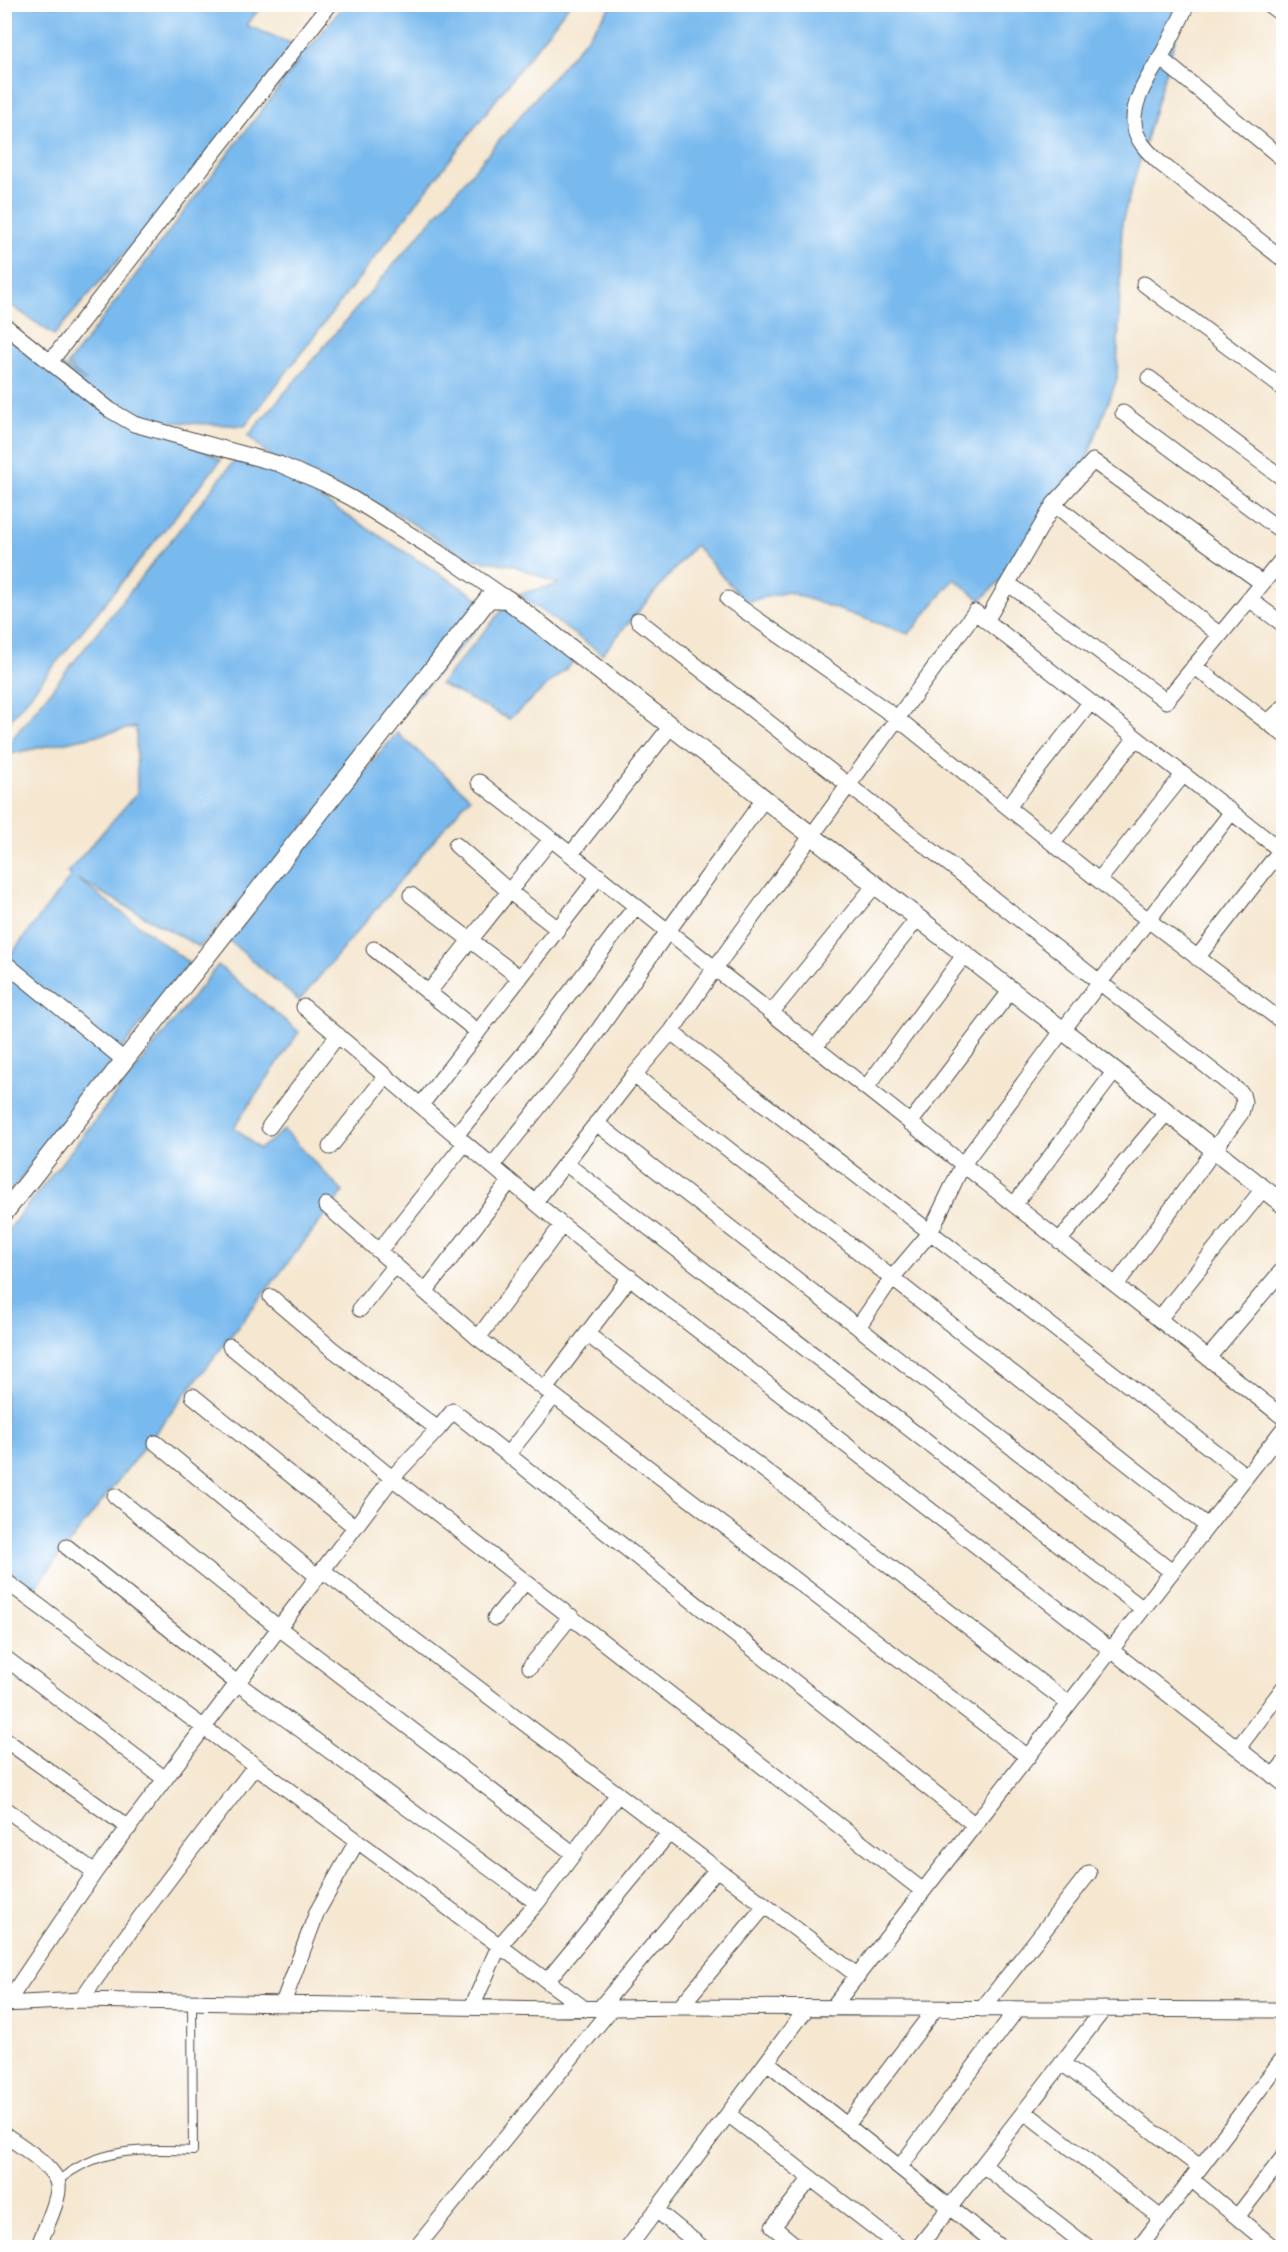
<svg xmlns="http://www.w3.org/2000/svg" width="1288" height="2252" viewBox="0 0 1288 2252" font-family="'Comic Neue',sans-serif">
<rect width="100%" height="100%" fill="#fff"/>
<filter id="ink" filterUnits="userSpaceOnUse"><feTurbulence type="fractalNoise" baseFrequency=".0167" numOctaves="2"/><feDisplacementMap in="SourceGraphic" scale="12" xChannelSelector="R" yChannelSelector="G"/><feConvolveMatrix kernelMatrix="1 2 1 2 8 2 1 2 1" color-interpolation-filters="sRGB"/></filter>
<filter id="wash" filterUnits="userSpaceOnUse"><feTurbulence type="fractalNoise" baseFrequency=".008" numOctaves="4" result="noise"/><feDisplacementMap in="SourceGraphic" scale="24" xChannelSelector="R" yChannelSelector="G"/><feGaussianBlur stdDeviation="1.35" result="paint"/><feColorMatrix in="noise" values="0 0 0 0 0 0 0 0 0 0 0 0 0 0 0 0 0 1.4 0 .05"/><feComposite in="paint" operator="in"/></filter>
<g filter="url(#wash)">
<rect width="100%" height="100%" fill="#f5e7d0"/>
<!-- water -->
<path fill="#79baee" stroke="#52728c" stroke-width="1.5" d="M 5,5 L 263,5 L 246,25 L 308,50 L 344,5 L 569,5 L 245,426 L 154,421 L 221,460 L 5,726 L 5,328 L 87,382 L 67,365 L 300,60 L 155,218 L 54,335 L 5,301 Z
M 612,5 L 1185,5 L 1122,222 L 1117,379 L 1085,464 L 1018,562 L 981,600 L 954,579 L 909,634 L 788,592 L 745,602 L 695,545 L 602,654 L 518,594 L 559,584 L 512,565 L 466,558 L 396,513 L 273,458 L 248,436 L 588,36 Z
M 243,450 L 494,608 L 200,947 L 77,879 L 189,963 L 5,1199 L 5,962 L 71,876 L 67,873 L 137,793 L 136,727 L 5,755 L 5,748 Z
M 505,607 L 579,657 L 509,719 L 440,684 Z
M 397,733 L 470,797 L 299,1001 L 225,937 Z
M 218,965 L 299,1032 L 234,1127 L 259,1149 L 284,1130 L 343,1192 L 32,1591 L 5,1567 L 5,1234 Z"/>
</g>
<g filter="url(#ink)">
<g fill="none" stroke-linecap="round" stroke-linejoin="round">
<defs>
<path id="service" d="M 57,2182 C 96,2148 143,2148 193,2151 L 192,2001"/>
<path id="minor" d="M 1187,4 C 1179,23 1170,41 1160,58 C 1149,77 1133,99 1134,122 C 1135,140 1148,152 1160,163 L 1284,260
M 1268,4 L 1284,16
M 1160,58 L 1284,160
M 1144,284 L 1284,389
M 4,325 L 110,410 L 134,424 L 279,464 L 323,483 L 353,499 L 454,562 L 507,599
M 50,362 L 330,4
M 1149,378 L 1284,479
M 1123,413 L 1284,533
M 1054,504 L 1220,635
M 1009,584 L 1166,701 L 1284,557
M 728,599 L 897,718 L 1148,920 L 1284,1023
M 1249,599 L 1284,625
M 638,620 L 1242,1094 L 1244,1102 L 1241,1113 L 1116,1285
M 986,621 L 1054,504 L 1093,461 L 1262,583
M 1194,666 L 1284,735
M 1268,722 L 1284,707
M 479,782 L 1284,1418
M 1008,807 L 1090,703
M 1053,843 L 1136,738
M 456,845 L 510,892 L 558,929
M 571,854 L 671,726
M 1099,880 L 1183,775
M 411,895 L 520,978
M 374,949 L 478,1032
M 1197,958 L 1280,851
M 4,962 L 124,1060
M 428,993 L 551,839
M 304,1007 L 562,1225 L 1284,1784
M 771,1013 L 875,885
M 671,1032 L 1246,1476
M 815,1047 L 918,918
M 634,1075 L 1207,1526
M 866,1088 L 965,954
M 421,1105 L 599,876
M 596,1123 L 1172,1572
M 910,1123 L 1011,990
M 269,1127 L 338,1035
M 456,1135 L 520,1058 L 636,906
M 330,1147 L 386,1076
M 565,1163 L 1143,1609
M 492,1166 L 583,1052 L 668,931 L 764,799
M 535,1202 L 634,1075 L 671,1032 L 715,968 L 975,612 L 1284,853
M 326,1205 L 478,1338 L 1028,1757
M 1014,1205 L 1115,1071
M 1059,1241 L 1167,1112
M 379,1251 L 465,1143
M 425,1292 L 510,1181
M 271,1297 L 332,1349 L 438,1429 L 453,1411 L 975,1825
M 360,1309 L 395,1265
M 1159,1319 L 1263,1189
M 858,1327 L 892,1278 L 930,1233 L 963,1164 L 1063,1030 L 1231,813
M 587,1334 L 1069,1704
M 478,1338 L 562,1225
M 230,1346 L 392,1478 L 923,1891
M 1208,1358 L 1284,1268
M 545,1389 L 630,1277
M 193,1396 L 355,1527
M 156,1443 L 317,1576
M 508,1454 L 554,1396
M 115,1496 L 279,1628 L 574,1854
M 67,1547 L 237,1683 L 537,1903
M 322,1570 L 858,1976
M 4,1580 L 585,2009
M 495,1618 L 525,1582
M 4,1657 L 165,1779
M 530,1667 L 571,1616
M 4,1739 L 129,1828
M 1238,1748 L 1284,1687
M 1273,1776 L 1284,1763
M 4,1808 L 95,1872
M 547,1981 L 669,1833
M 81,2000 C 136,1919 197,1843 255,1766
M 283,2003 L 317,1912 L 357,1841
M 4,2004 L 81,2000 L 550,2009 L 680,2007 L 1284,2010
M 6,2004 L 95,1872 L 392,1478 L 438,1429
M 472,2007 L 499,1946 L 537,1903 L 618,1794
M 680,2007 L 765,1906
M 832,2008 L 1284,1428
M 599,2009 L 717,1869
M 982,2009 L 1089,1873
M 767,2062 L 1001,2248
M 1062,2063 L 1200,2167
M 1025,2112 L 1161,2218
M 728,2114 L 901,2248
M 847,2125 L 935,2009
M 4,2134 C 19,2145 56,2167 58,2185 C 60,2200 43,2232 38,2248
M 983,2165 L 1089,2248
M 900,2167 L 1017,2009
M 1191,2179 L 1274,2248
M 656,2210 L 703,2248
M 1237,2217 L 1284,2156
M 416,2248 L 611,2009
M 628,2248 L 807,2008
M 799,2248 L 773,2227 L 811,2178
M 918,2248 L 1104,2009
M 1139,2248 L 1284,2057"/>
<path id="tertiary" d="M 4,1213 L 489,598 L 507,599 L 1115,1071 L 1284,1205"/>
</defs>
<!-- service casing -->
<use href="#service" stroke="#494744" stroke-width="10"/>
<!-- minor casing -->
<use href="#minor" stroke="#494744" stroke-width="17"/>
<!-- tertiary casing -->
<use href="#tertiary" stroke="#494744" stroke-width="20"/>
<!-- service -->
<use href="#service" stroke="#fff" stroke-width="8"/>
<!-- minor -->
<use href="#minor" stroke="#fff" stroke-width="15"/>
<!-- tertiary -->
<use href="#tertiary" stroke="#fff" stroke-width="18"/>
</g>
</g>
<!-- margin -->
<rect width="1288" height="2252" fill="none" stroke="#fff" stroke-width="24"/>
</svg>
